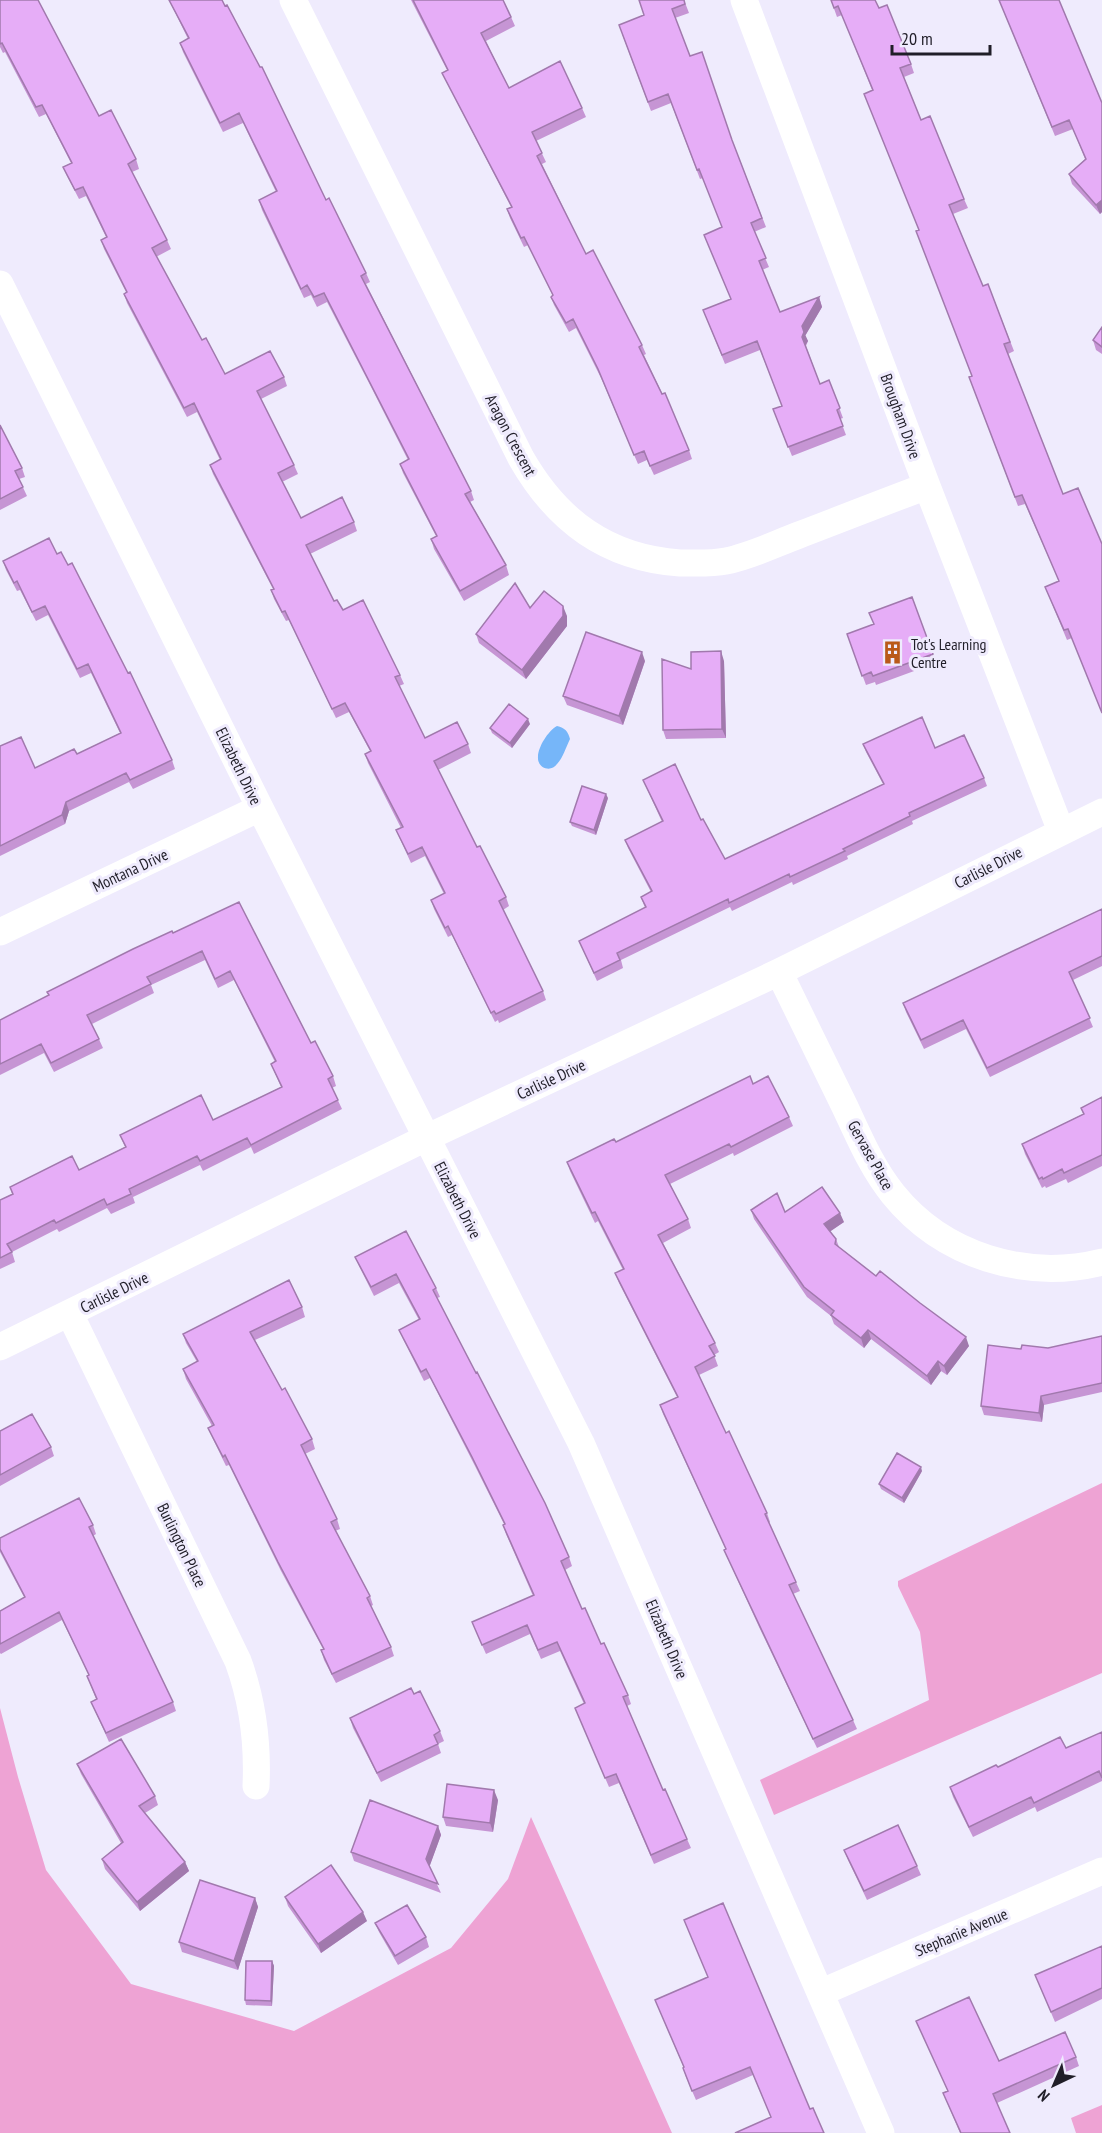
<svg xmlns="http://www.w3.org/2000/svg" width="1102" height="2133" viewBox="0 0 1102 2133" font-family="'PT Sans Narrow',sans-serif">
<rect width="100%" height="100%" fill="#efebfd"/>
<!-- green -->
<path fill="#eea3d4" d="M 1102,1483 L 1102,1673 L 774,1815 L 760,1780 L 929,1700 L 920,1632 L 898,1586 L 898,1581 Z
M 0,1708 L 18,1777 L 46,1870 L 131,1984 L 294,2031 L 451,1948 L 508,1879 L 531,1817 L 672,2133 L 0,2133 Z
M 1102,2105 L 1102,2133 L 1076,2133 L 1071,2118 Z"/>
<!-- water -->
<path fill="#76b6f9" d="M 557,726 C 565,728 568,731 570,739 C 566,747 563,758 557,764 C 551,773 537,768 538,757 C 538,747 548,731 557,726 Z"/>
<g fill="none" stroke-linecap="round" stroke-linejoin="round">
<!-- minor -->
<path stroke="#fff" stroke-width="27" d="M 293,0 L 521,458 C 557,521 607,558 680,563 C 696,563 711,564 726,561 C 751,556 775,544 799,535 C 841,519 884,502 927,486
M 744,0 L 927,486 L 1061,831
M 0,284 L 260,808 L 581,1443 L 881,2133
M 0,932 L 260,808
M 779,972 C 801,1017 823,1062 845,1107 C 859,1137 872,1168 893,1194 C 943,1256 1026,1281 1102,1262
M 70,1314 L 238,1661 C 253,1702 258,1743 256,1786
M 0,1347 L 426,1138 L 779,972 L 1102,812
M 820,1993 L 1102,1871"/>
</g>
<!-- wall -->
<path fill="#c695d4" d="M 0,0 L 136,159 L 139,169 L 132,172 L 167,240 L 171,249 L 156,257 L 202,340 L 225,374 L 284,377 L 287,386 L 261,399 L 294,465 L 298,474 L 282,482 L 301,518 L 354,522 L 357,531 L 310,554 L 334,601 L 400,675 L 404,684 L 399,686 L 425,738 L 468,744 L 471,753 L 438,770 L 477,847 L 506,897 L 509,906 L 503,910 L 543,991 L 546,1000 L 499,1023 L 498,1020 L 495,1022 L 452,935 L 448,937 L 434,909 L 431,900 L 444,894 L 425,856 L 411,863 L 400,839 L 396,830 L 401,828 L 368,763 L 365,754 L 370,751 L 349,712 L 336,718 L 289,620 L 286,621 L 274,599 L 271,590 L 273,589 L 213,474 L 210,465 L 220,460 L 197,412 L 187,417 L 127,303 L 124,294 L 126,292 L 104,249 L 101,240 L 106,237 L 86,196 L 79,199 L 67,176 L 63,167 L 71,163 L 46,114 L 39,117 L 5,52 L 3,53 L 0,47 Z
M 169,0 L 222,0 L 326,200 L 366,273 L 370,282 L 366,284 L 471,491 L 474,500 L 470,502 L 506,565 L 509,575 L 464,601 L 434,549 L 431,539 L 436,536 L 403,473 L 400,464 L 408,460 L 370,385 L 327,302 L 317,307 L 311,295 L 304,298 L 262,210 L 259,200 L 276,192 L 243,123 L 223,132 L 183,52 L 180,43 L 188,39 Z
M 411,0 L 503,0 L 511,17 L 515,26 L 486,41 L 509,88 L 582,108 L 586,117 L 536,141 L 546,162 L 542,164 L 586,254 L 642,345 L 646,354 L 644,355 L 689,450 L 692,459 L 654,475 L 647,460 L 638,464 L 601,378 L 576,328 L 569,332 L 554,305 L 551,297 L 553,296 L 528,245 L 524,247 L 510,218 L 507,209 L 511,207 L 446,81 L 442,73 L 447,70 Z
M 684,0 L 689,13 L 675,18 L 690,56 L 734,145 L 766,227 L 754,232 L 769,267 L 762,270 L 780,312 L 819,297 L 822,307 L 805,336 L 808,341 L 806,346 L 820,384 L 829,380 L 843,418 L 840,419 L 846,435 L 792,456 L 773,409 L 782,406 L 760,350 L 725,364 L 703,310 L 731,299 L 704,235 L 722,227 L 703,178 L 700,179 L 671,103 L 651,111 L 622,34 L 644,15 Z
M 831,0 L 879,8 L 911,64 L 914,73 L 904,77 L 921,120 L 964,199 L 968,208 L 953,214 L 983,286 L 988,284 L 1014,351 L 1008,354 L 1063,494 L 1072,638 L 1067,640 L 1045,587 L 1059,581 L 1025,504 L 1018,506 L 969,377 L 972,376 L 919,230 L 872,90 L 842,15 L 837,17 Z
M 999,0 L 1102,103 L 1102,212 L 1100,214 L 1072,184 L 1069,174 L 1085,159 L 1073,129 L 1055,136 Z
M 1102,327 L 1102,354 L 1096,350 L 1093,340 Z
M 0,425 L 22,468 L 25,477 L 19,479 L 27,496 L 0,510 Z
M 57,554 L 68,565 L 172,760 L 175,769 L 133,789 L 129,782 L 69,811 L 65,824 L 0,856 L 0,746 L 35,768 L 77,754 L 120,733 L 91,673 L 80,678 L 48,615 L 36,621 L 20,590 L 17,591 L 6,570 L 3,561 Z
M 912,597 L 936,663 L 876,685 L 875,682 L 866,685 L 847,634 L 874,624 Z
M 530,608 L 567,616 L 567,626 L 526,679 L 479,643 L 476,634 Z
M 645,661 L 623,725 L 567,705 L 563,696 Z
M 724,661 L 726,738 L 666,739 L 663,730 L 691,669 Z
M 530,724 L 512,748 L 492,733 L 490,728 Z
M 863,744 L 935,748 L 984,778 L 987,786 L 912,821 L 913,824 L 847,856 L 848,859 L 793,885 L 792,882 L 732,911 L 730,907 L 621,960 L 623,968 L 597,981 L 579,941 L 645,908 L 641,897 L 651,892 L 628,848 L 625,840 L 662,822 L 643,780 L 701,820 L 725,859 L 883,784 L 866,752 Z
M 608,798 L 596,835 L 572,826 L 570,822 Z
M 239,902 L 311,1043 L 333,1076 L 336,1086 L 332,1088 L 342,1109 L 254,1154 L 251,1147 L 203,1171 L 200,1165 L 133,1197 L 135,1203 L 111,1214 L 107,1208 L 59,1232 L 57,1229 L 12,1252 L 15,1262 L 0,1269 L 0,1200 L 12,1194 L 10,1187 L 79,1170 L 125,1147 L 120,1135 L 213,1120 L 281,1087 L 271,1064 L 275,1062 L 234,980 L 218,988 L 205,960 L 151,985 L 154,993 L 92,1024 L 103,1048 L 54,1072 L 44,1053 L 0,1075 L 0,1020 L 49,996 L 47,992 L 173,933 Z
M 1102,909 L 1102,966 L 1073,980 L 1093,1027 L 990,1077 L 966,1029 L 924,1049 L 906,1012 L 903,1003 Z
M 753,1084 L 789,1117 L 793,1126 L 734,1156 L 733,1153 L 670,1184 L 688,1219 L 691,1228 L 663,1243 L 715,1343 L 719,1352 L 714,1355 L 718,1366 L 699,1375 L 726,1433 L 767,1513 L 770,1522 L 769,1523 L 800,1591 L 793,1594 L 853,1720 L 857,1729 L 817,1748 L 759,1627 L 728,1559 L 724,1550 L 726,1549 L 663,1414 L 660,1405 L 677,1397 L 619,1283 L 615,1273 L 623,1270 L 598,1221 L 595,1223 L 570,1171 L 567,1162 Z
M 1102,1097 L 1102,1166 L 1068,1183 L 1066,1179 L 1046,1188 L 1045,1186 L 1042,1188 L 1025,1154 L 1022,1144 L 1083,1114 L 1081,1108 Z
M 751,1210 L 785,1212 L 844,1222 L 830,1231 L 836,1239 L 839,1247 L 876,1276 L 969,1346 L 947,1375 L 941,1371 L 931,1385 L 871,1339 L 864,1348 L 834,1324 L 831,1316 L 807,1297 L 754,1219 Z
M 355,1257 L 436,1288 L 440,1297 L 437,1298 L 569,1557 L 572,1566 L 565,1570 L 582,1609 L 628,1695 L 631,1704 L 627,1706 L 663,1790 L 687,1839 L 691,1848 L 654,1864 L 619,1783 L 609,1787 L 575,1708 L 584,1704 L 560,1651 L 541,1659 L 530,1634 L 486,1654 L 472,1622 L 533,1596 L 506,1534 L 503,1525 L 504,1524 L 475,1466 L 430,1378 L 424,1381 L 403,1339 L 399,1330 L 419,1320 L 399,1283 L 374,1296 L 359,1266 Z
M 302,1307 L 305,1317 L 255,1340 L 282,1390 L 312,1439 L 315,1449 L 305,1454 L 337,1519 L 340,1529 L 335,1531 L 370,1596 L 373,1605 L 371,1606 L 391,1647 L 394,1656 L 336,1683 L 324,1660 L 321,1650 L 323,1649 L 281,1571 L 229,1465 L 226,1466 L 212,1437 L 208,1428 L 212,1426 L 186,1379 L 183,1369 L 197,1362 L 186,1343 L 183,1334 Z
M 1102,1336 L 1102,1392 L 1044,1405 L 1042,1422 L 984,1415 L 981,1406 L 1021,1349 L 1048,1348 Z
M 0,1431 L 51,1447 L 54,1456 L 0,1486 Z
M 922,1471 L 904,1503 L 881,1489 L 879,1484 Z
M 93,1525 L 96,1534 L 93,1536 L 173,1702 L 176,1711 L 109,1742 L 91,1702 L 96,1699 L 87,1676 L 89,1675 L 62,1620 L 1,1654 L 0,1653 L 0,1611 L 24,1597 L 0,1552 L 0,1538 Z
M 414,1694 L 440,1731 L 444,1741 L 438,1744 L 441,1753 L 381,1782 L 353,1728 L 350,1718 Z
M 1102,1732 L 1102,1781 L 1037,1812 L 1035,1807 L 973,1837 L 953,1797 L 950,1787 L 998,1767 L 1066,1748 Z
M 77,1764 L 155,1796 L 158,1805 L 145,1813 L 185,1862 L 189,1871 L 140,1911 L 105,1869 L 102,1859 L 121,1843 L 81,1774 Z
M 498,1800 L 493,1832 L 446,1826 L 443,1817 Z
M 438,1826 L 441,1835 L 429,1867 L 441,1893 L 354,1861 L 351,1852 Z
M 844,1850 L 917,1866 L 921,1875 L 867,1900 L 848,1860 Z
M 285,1897 L 367,1921 L 321,1953 L 288,1906 Z
M 255,1898 L 258,1907 L 238,1970 L 182,1952 L 179,1942 Z
M 684,1920 L 810,2109 L 824,2133 L 771,2117 L 753,2075 L 696,2100 L 686,2077 L 683,2068 L 684,2068 L 655,2000 L 708,1977 Z
M 375,1923 L 426,1937 L 429,1947 L 398,1965 L 379,1932 Z
M 1102,1946 L 1102,1999 L 1055,2022 L 1035,1975 Z
M 272,1961 L 274,1966 L 272,2006 L 246,2005 L 245,2000 Z
M 916,2021 L 999,2061 L 1076,2057 L 1079,2066 L 997,2103 L 1010,2133 L 960,2133 L 943,2093 L 948,2091 Z"/>
<!-- shaded-wall -->
<path fill="#a179ad" d="M 1102,200 L 1102,212 L 1100,214 L 1096,205 Z
M 819,297 L 822,307 L 805,336 L 802,326 Z
M 804,332 L 808,341 L 805,346 L 802,337 Z
M 563,606 L 567,616 L 567,626 L 526,679 L 522,670 Z
M 721,651 L 724,661 L 726,738 L 722,729 Z
M 642,652 L 645,661 L 623,725 L 619,716 Z
M 528,719 L 530,724 L 512,748 L 510,743 Z
M 606,794 L 608,798 L 596,835 L 594,830 Z
M 66,802 L 69,811 L 65,824 L 62,815 Z
M 840,1213 L 844,1222 L 828,1233 L 824,1224 Z
M 868,1330 L 871,1339 L 864,1348 L 861,1338 Z
M 966,1337 L 969,1346 L 947,1375 L 944,1366 Z
M 938,1361 L 941,1371 L 931,1385 L 927,1376 Z
M 1041,1396 L 1044,1405 L 1042,1422 L 1039,1413 Z
M 921,1467 L 922,1471 L 904,1503 L 902,1498 Z
M 494,1790 L 498,1800 L 493,1832 L 490,1823 Z
M 438,1826 L 441,1835 L 429,1868 L 426,1859 Z
M 185,1862 L 189,1871 L 140,1911 L 137,1902 Z
M 255,1898 L 258,1907 L 238,1970 L 234,1961 Z
M 363,1912 L 367,1921 L 321,1953 L 318,1944 Z
M 272,1961 L 274,1966 L 272,2006 L 271,2001 Z"/>
<!-- building -->
<path fill="#e6adf7" stroke="#a179ad" stroke-width="1.5" d="M 0,0 L 38,0 L 99,116 L 111,110 L 136,159 L 128,164 L 167,240 L 152,248 L 202,340 L 206,338 L 225,374 L 270,351 L 284,377 L 257,391 L 294,465 L 278,473 L 301,518 L 342,497 L 354,522 L 306,545 L 334,601 L 337,600 L 343,610 L 363,600 L 400,675 L 395,677 L 425,738 L 457,722 L 468,744 L 434,761 L 477,847 L 480,846 L 506,897 L 499,901 L 543,991 L 496,1014 L 494,1011 L 491,1013 L 448,926 L 445,928 L 431,900 L 445,893 L 422,847 L 408,854 L 396,830 L 403,827 L 365,754 L 371,751 L 345,703 L 332,709 L 285,611 L 282,612 L 271,590 L 274,589 L 210,465 L 221,459 L 194,403 L 184,408 L 124,294 L 127,292 L 101,240 L 107,237 L 83,187 L 75,190 L 63,167 L 72,163 L 42,105 L 36,107 L 2,43 L 0,44 Z
M 169,0 L 222,0 L 225,6 L 227,5 L 260,67 L 262,67 L 326,200 L 329,198 L 366,273 L 361,276 L 471,491 L 465,494 L 506,565 L 460,591 L 431,539 L 437,536 L 400,464 L 409,459 L 366,375 L 324,293 L 314,297 L 307,285 L 301,289 L 259,200 L 277,191 L 239,113 L 220,123 L 180,43 L 189,38 Z
M 413,0 L 503,0 L 511,17 L 481,33 L 509,88 L 560,61 L 582,108 L 532,132 L 542,153 L 537,156 L 586,254 L 593,250 L 642,345 L 639,347 L 662,394 L 665,393 L 689,450 L 650,466 L 644,451 L 634,455 L 598,369 L 573,319 L 566,323 L 551,297 L 553,295 L 524,237 L 521,238 L 507,209 L 512,207 L 442,73 L 448,70 Z
M 639,0 L 684,0 L 685,4 L 672,9 L 690,56 L 702,52 L 732,140 L 762,218 L 751,223 L 766,258 L 759,261 L 780,312 L 819,297 L 802,326 L 804,332 L 802,337 L 820,384 L 829,380 L 840,408 L 837,410 L 843,426 L 788,447 L 773,409 L 782,406 L 757,341 L 722,355 L 703,310 L 731,299 L 704,235 L 722,227 L 699,169 L 697,170 L 668,94 L 648,102 L 619,25 L 644,15 Z
M 831,0 L 875,0 L 879,8 L 887,5 L 911,64 L 900,68 L 921,120 L 930,116 L 964,199 L 949,205 L 983,286 L 988,284 L 1010,342 L 1004,344 L 1063,494 L 1078,488 L 1102,544 L 1102,713 L 1068,629 L 1064,630 L 1045,587 L 1059,581 L 1022,495 L 1015,497 L 969,377 L 972,376 L 916,231 L 919,230 L 864,94 L 873,90 L 838,6 L 834,8 Z
M 999,0 L 1059,0 L 1102,103 L 1102,200 L 1096,205 L 1069,174 L 1086,159 L 1069,120 L 1052,127 Z
M 1102,327 L 1102,347 L 1093,340 Z
M 0,425 L 22,468 L 15,471 L 23,487 L 0,499 Z
M 49,538 L 57,554 L 61,552 L 68,565 L 72,563 L 128,673 L 130,672 L 172,760 L 130,780 L 126,773 L 66,802 L 62,815 L 0,846 L 0,746 L 21,737 L 35,768 L 74,749 L 77,754 L 121,733 L 88,664 L 77,669 L 45,606 L 32,612 L 17,581 L 14,583 L 3,561 Z
M 515,583 L 530,608 L 544,591 L 563,606 L 563,616 L 522,670 L 476,634 Z
M 912,597 L 933,654 L 873,676 L 871,672 L 862,676 L 847,634 L 874,624 L 869,613 Z
M 586,632 L 642,652 L 619,716 L 563,696 Z
M 721,651 L 722,729 L 663,730 L 662,659 L 691,669 L 691,652 Z
M 509,704 L 528,719 L 510,743 L 490,728 Z
M 922,717 L 935,748 L 964,735 L 984,778 L 909,813 L 910,816 L 843,849 L 845,851 L 790,877 L 789,874 L 729,903 L 728,899 L 617,953 L 620,960 L 594,973 L 579,941 L 646,907 L 641,897 L 652,891 L 625,840 L 663,821 L 643,780 L 675,764 L 701,820 L 703,819 L 725,859 L 884,784 L 863,744 Z
M 582,786 L 606,794 L 594,830 L 570,822 Z
M 239,902 L 311,1043 L 315,1041 L 333,1076 L 328,1079 L 338,1100 L 251,1145 L 247,1138 L 200,1161 L 197,1156 L 129,1189 L 131,1194 L 107,1205 L 104,1199 L 56,1223 L 54,1220 L 7,1244 L 12,1252 L 0,1258 L 0,1200 L 13,1194 L 10,1187 L 72,1156 L 79,1170 L 126,1147 L 120,1135 L 201,1095 L 213,1120 L 282,1087 L 271,1064 L 276,1061 L 230,971 L 215,979 L 202,951 L 147,977 L 151,984 L 87,1015 L 99,1039 L 51,1063 L 41,1044 L 0,1064 L 0,1020 L 49,995 L 47,992 L 133,949 L 172,931 L 173,933 Z
M 1102,909 L 1102,956 L 1069,972 L 1090,1018 L 987,1068 L 963,1020 L 921,1040 L 903,1003 Z
M 750,1076 L 753,1084 L 768,1076 L 789,1117 L 731,1147 L 729,1144 L 665,1175 L 688,1219 L 658,1235 L 715,1343 L 709,1346 L 715,1356 L 695,1367 L 726,1433 L 729,1431 L 767,1513 L 765,1514 L 796,1582 L 789,1585 L 853,1720 L 813,1739 L 756,1618 L 724,1550 L 726,1549 L 660,1405 L 678,1397 L 615,1273 L 624,1269 L 595,1212 L 592,1213 L 567,1162 L 614,1139 L 616,1142 Z
M 1102,1097 L 1102,1155 L 1064,1173 L 1062,1169 L 1043,1179 L 1042,1177 L 1039,1179 L 1022,1144 L 1084,1114 L 1081,1108 Z
M 822,1187 L 840,1213 L 824,1224 L 836,1239 L 835,1244 L 876,1276 L 880,1271 L 920,1303 L 966,1337 L 944,1366 L 938,1361 L 927,1376 L 868,1330 L 861,1338 L 831,1315 L 834,1311 L 804,1287 L 751,1210 L 777,1193 L 785,1212 Z
M 406,1231 L 436,1288 L 433,1290 L 476,1373 L 477,1372 L 545,1503 L 569,1557 L 561,1561 L 582,1609 L 585,1608 L 601,1644 L 604,1643 L 628,1695 L 623,1697 L 663,1790 L 665,1789 L 687,1839 L 651,1855 L 616,1774 L 605,1778 L 575,1708 L 585,1703 L 557,1642 L 538,1650 L 527,1625 L 482,1645 L 472,1622 L 534,1595 L 503,1525 L 505,1524 L 472,1457 L 426,1369 L 421,1372 L 399,1330 L 420,1319 L 396,1274 L 371,1287 L 355,1257 Z
M 289,1280 L 302,1307 L 250,1332 L 282,1390 L 285,1388 L 312,1439 L 301,1445 L 337,1519 L 331,1522 L 370,1596 L 367,1598 L 391,1647 L 332,1674 L 321,1650 L 324,1649 L 278,1562 L 225,1455 L 223,1457 L 208,1428 L 214,1425 L 183,1369 L 198,1361 L 183,1334 Z
M 1102,1336 L 1102,1383 L 1041,1396 L 1039,1413 L 981,1406 L 988,1345 L 1021,1349 L 1022,1345 L 1048,1348 Z
M 32,1414 L 51,1447 L 0,1475 L 0,1431 Z
M 897,1453 L 921,1467 L 902,1498 L 879,1484 Z
M 79,1498 L 93,1525 L 89,1527 L 173,1702 L 106,1733 L 91,1702 L 97,1699 L 87,1676 L 89,1675 L 59,1612 L 0,1644 L 0,1611 L 25,1597 L 0,1549 L 0,1538 Z
M 411,1688 L 414,1694 L 420,1691 L 440,1731 L 434,1735 L 438,1744 L 377,1773 L 350,1718 Z
M 1102,1732 L 1102,1778 L 1099,1771 L 1034,1803 L 1031,1797 L 969,1827 L 950,1787 L 996,1765 L 998,1767 L 1060,1737 L 1066,1748 Z
M 121,1739 L 155,1796 L 139,1806 L 185,1862 L 137,1902 L 102,1859 L 123,1842 L 77,1764 Z
M 447,1784 L 494,1790 L 490,1823 L 443,1817 Z
M 370,1800 L 438,1826 L 426,1859 L 438,1884 L 351,1852 Z
M 898,1825 L 917,1866 L 864,1891 L 844,1850 Z
M 331,1865 L 363,1912 L 318,1944 L 285,1897 Z
M 200,1880 L 255,1898 L 234,1961 L 179,1942 Z
M 723,1903 L 810,2109 L 813,2108 L 824,2133 L 735,2133 L 771,2117 L 750,2067 L 692,2091 L 683,2068 L 684,2067 L 655,2000 L 708,1977 L 684,1920 Z
M 407,1905 L 426,1937 L 395,1956 L 375,1923 Z
M 1102,1946 L 1102,1988 L 1051,2012 L 1035,1975 Z
M 246,1961 L 272,1961 L 271,2001 L 245,2000 Z
M 969,1997 L 999,2061 L 1065,2032 L 1076,2057 L 993,2094 L 1010,2133 L 961,2133 L 943,2093 L 948,2091 L 916,2021 Z"/>
<!-- icons -->
<defs>
<symbol id="building-bare" viewBox="-9 -9 18 18"><path d="M-4-6H4V6H1V3H-1V6H-4ZM-2.5-4.3h1.7v1.8h-1.7ZM.8-4.3h1.7v1.8H.8ZM-2.5-1h1.7V.8h-1.7ZM.8-1h1.7V.8H.8Z" fill="#ba5919" stroke="#efebfd" stroke-width="2.5" paint-order="stroke"/></symbol>
</defs>
<g fill-rule="evenodd">
<use href="#building-bare" x="876" y="636" width="33" height="33"/>
</g>
<g text-anchor="middle" stroke-width="6" stroke-linejoin="round" paint-order="stroke">
<!-- street labels -->
<g font-size="16" fill="#201e28" stroke="#efebfd">
<text transform="translate(901 416) rotate(70)" y="6">Brougham Drive</text>
<text transform="translate(511 435) rotate(62)" y="6">Aragon Crescent</text>
<text transform="translate(239 766) rotate(64)" y="6">Elizabeth Drive</text>
<text transform="translate(988 867) rotate(-27)" y="6">Carlisle Drive</text>
<text transform="translate(130 870) rotate(-25)" y="6">Montana Drive</text>
<text transform="translate(551 1079) rotate(-25)" y="6">Carlisle Drive</text>
<text transform="translate(871 1155) rotate(61)" y="6">Gervase Place</text>
<text transform="translate(458 1200) rotate(63)" y="6">Elizabeth Drive</text>
<text transform="translate(114 1292) rotate(-26)" y="6">Carlisle Drive</text>
<text transform="translate(182 1545) rotate(64)" y="6">Burlington Place</text>
<text transform="translate(667 1639) rotate(67)" y="6">Elizabeth Drive</text>
<text transform="translate(961 1932) rotate(-23)" y="6">Stephanie Avenue</text>
</g>
<!-- poi labels -->
<g font-size="16" fill="#201e28" stroke="#efebfd" text-anchor="start">
<text x="911" y="650">Tot's Learning<tspan x="911" dy="18">Centre</tspan></text>
</g>
</g>
<!-- north arrow -->
<g transform="translate(1054 2085) rotate(224)" stroke="#efebfd" stroke-width="4.5" paint-order="stroke">
<path d="M0-4.5L10 22L0 15L-10 22Z" fill="#201e28"/>
<text y="-9" font-size="16" font-weight="bold" text-anchor="middle" fill="#201e28">N</text>
</g>
<!-- scale -->
<path d="M892 45v9h98v-9" fill="none" stroke="#201e28" stroke-width="3"/>
<text x="901" y="45" font-size="18" fill="#201e28" stroke="#efebfd" stroke-width="4.5" paint-order="stroke">20 m</text>
</svg>
